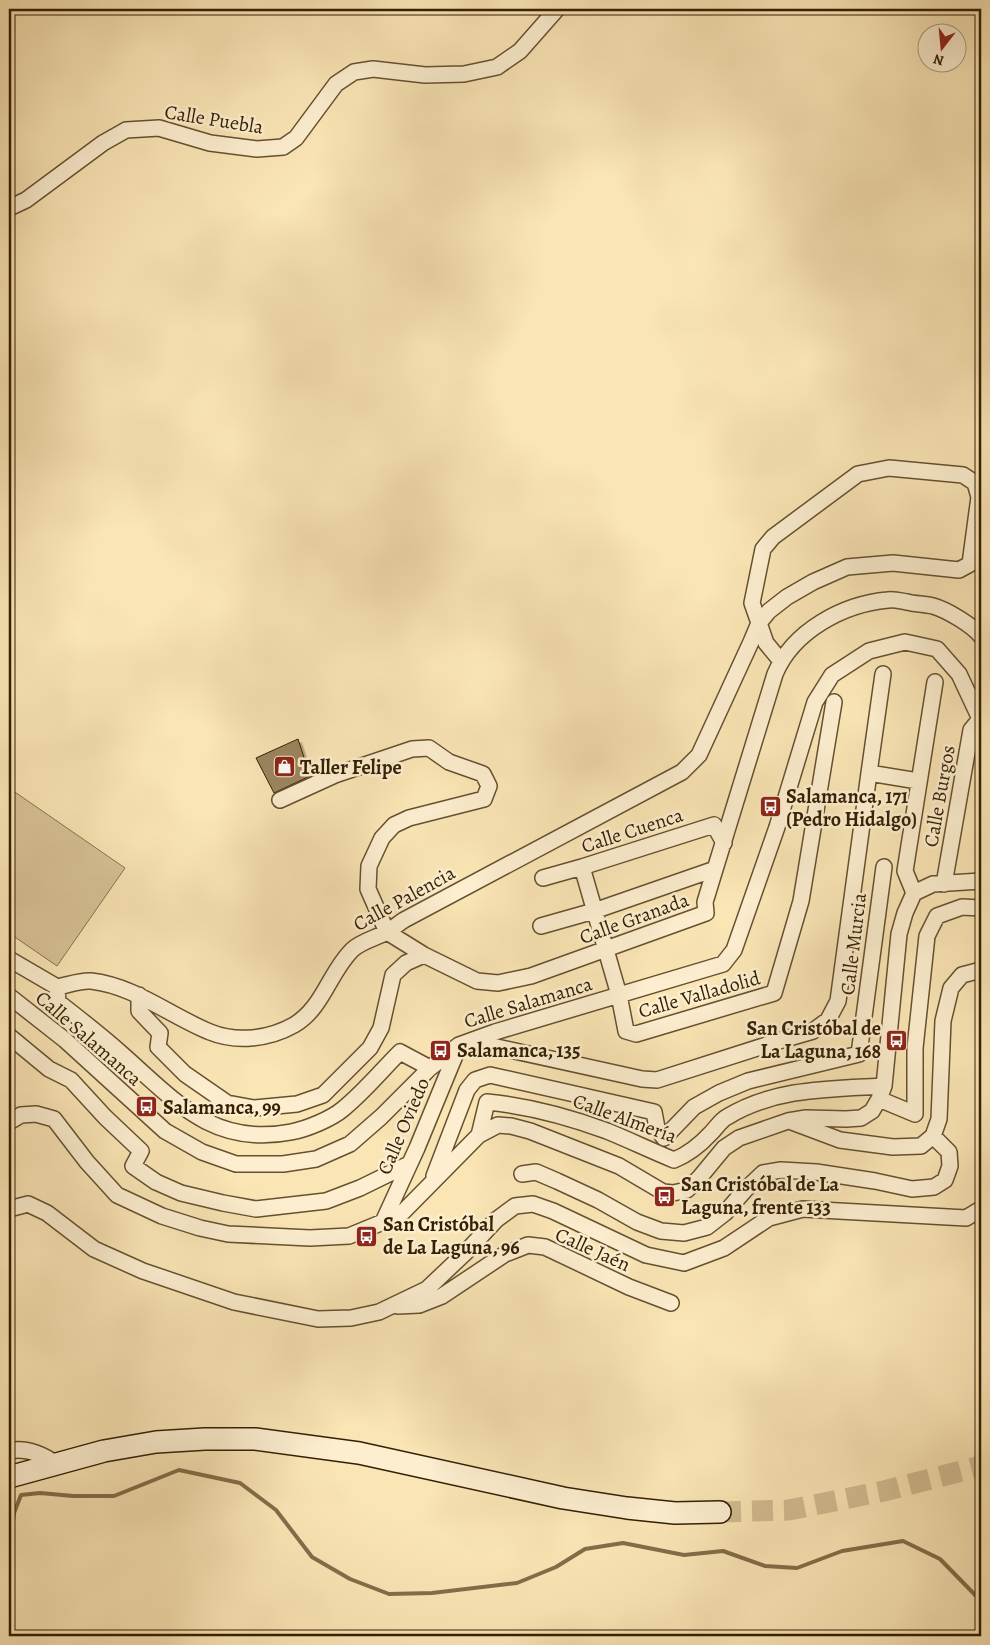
<svg xmlns="http://www.w3.org/2000/svg" width="990" height="1645" viewBox="0 0 990 1645" font-family="Alegreya,serif">
<defs>
<filter id="shadow"><feDropShadow dx="3.5" dy="3.5" stdDeviation="0" flood-color="#0004"/></filter>
</defs>
<rect width="100%" height="100%" fill="#fae5b5"/>
<filter id="stains"><feTurbulence type="fractalNoise" baseFrequency=".004" numOctaves="4"/><feColorMatrix values="0 0 0 0 .2 0 0 0 0 .09 0 0 0 0 .02 0 0 0 .5 -.17"/></filter>
<radialGradient id="worn" r=".72"><stop offset=".6" stop-color="#630" stop-opacity="0"/><stop offset="1" stop-color="#630" stop-opacity=".3"/></radialGradient>
<!-- green -->
<path fill="#d8c397" stroke="#86714e" d="M 9,788 L 125,868 L 57,966 L 9,933 Z"/>
<g fill="none" stroke-linecap="round" stroke-linejoin="round">
<!-- stream -->
<path stroke="#836e4a" stroke-width="4" d="M 9,1530 L 12,1529 L 14,1513 L 21,1495 L 40,1493 L 73,1496 L 114,1496 L 179,1470 L 240,1483 L 276,1510 L 312,1557 L 350,1579 L 389,1594 L 432,1593 L 517,1583 L 556,1567 L 585,1549 L 623,1543 L 684,1555 L 723,1551 L 765,1566 L 797,1568 L 842,1551 L 903,1541 L 940,1559 L 981,1601"/>
</g>
<!-- building -->
<path fill="#9b8660" stroke="#341f04" filter="url(#shadow)" d="M 298,739 L 310,776 L 274,793 L 256,758 Z"/>
<g fill="none" stroke-linecap="round" stroke-linejoin="round">
<!-- secondary-tunnel -->
<path stroke="#d2bd92" stroke-width="21" stroke-dasharray="21 11" stroke-linecap="butt" d="M 720,1512 L 789,1510 L 884,1491 L 981,1466"/>
<defs>
<path id="street" d="M 9,208 L 26,200 L 103,143 L 126,130 L 159,128 L 210,143 L 257,149 L 283,147 L 296,138 L 336,84 L 354,72 L 373,69 L 425,75 L 464,74 L 497,67 L 520,51 L 557,9
M 869,773 L 883,674
M 280,800 L 335,775 L 412,749 L 429,748 L 449,762 L 483,774 L 489,786 L 484,799 L 409,818 L 394,825 L 382,838 L 369,866 L 368,889 L 387,932
M 582,867 L 619,995 L 626,1031 L 636,1034 L 774,993 L 801,901 L 834,702
M 543,878 L 582,867 L 714,825 L 724,843
M 944,884 L 971,730 L 980,719
M 914,893 L 905,871 L 935,682
M 541,926 L 594,911 L 715,869
M 387,932 L 424,955 L 477,981 L 498,983 L 531,976 L 706,913 L 705,902 L 775,674 C 793,631 843,604 888,600 C 894,599 901,601 907,602 C 915,604 924,604 933,606 C 947,610 972,625 981,636
M 9,959 L 57,987 C 68,985 81,980 91,981 C 135,986 170,1016 210,1032 C 237,1043 269,1039 294,1025 C 323,1008 329,973 352,950 C 360,942 375,938 385,933 C 392,929 398,924 404,920 L 682,772 L 699,755 L 751,642 L 759,623 L 769,611 L 787,597 L 813,582 L 847,567 L 893,563 L 959,570 L 970,564 L 979,497 L 975,483 L 963,475 L 889,468 L 858,474 L 773,537 L 763,549 L 752,603 L 766,643 L 780,660
M 57,987 L 58,1002 C 80,1019 102,1036 123,1055 C 176,1102 214,1147 291,1132 C 307,1129 331,1119 343,1109 C 364,1092 381,1071 400,1052 L 430,1068
M 139,995 L 139,1011 L 160,1033 L 158,1047 L 185,1074 L 227,1103 L 254,1108 L 297,1104 L 323,1095 L 370,1048 L 381,1028 L 393,975 L 406,963 L 424,955
M 9,996 L 65,1040 L 165,1131 L 202,1152 L 236,1164 L 283,1164 L 316,1159 L 350,1144 L 381,1117 L 430,1068 L 459,1045 L 495,1032 L 723,964 L 734,950 L 777,827 L 815,702 L 832,675 L 869,651 L 905,642 L 937,649 L 959,674 L 981,721
M 9,1036 L 49,1069 L 71,1080 L 105,1117 L 141,1151 L 133,1166 L 156,1182 L 181,1193 L 223,1203 L 256,1209 L 326,1201 L 360,1188 L 409,1164
M 466,1045 L 497,1047 L 642,1079 L 657,1080 L 782,1040 L 813,1031 L 828,1020 L 838,1001 L 869,773 L 918,781
M 879,1099 L 915,1114 L 915,1048 L 927,936 L 937,916 L 962,907 L 981,908
M 9,1122 L 21,1115 L 36,1114 L 54,1119 L 87,1162 L 117,1195 L 162,1216 L 200,1228 L 228,1234 L 310,1238 L 349,1236 L 383,1222 L 403,1212 L 479,1135 L 498,1125 L 511,1126 L 530,1131 L 619,1166 L 663,1192 L 673,1193 L 687,1190 L 700,1177 L 724,1148 L 739,1138 L 788,1121 L 806,1118 L 846,1119 L 861,1118 L 872,1111 L 879,1099 L 884,1086 L 899,934 L 905,913 L 914,893 L 933,884 L 981,881
M 792,1122 L 840,1140 L 893,1147 L 921,1146 L 933,1136 L 939,1119 L 943,1021 L 951,988 L 962,975 L 981,970
M 479,1135 L 487,1102 C 528,1106 569,1117 607,1131 C 629,1140 652,1151 674,1160 C 689,1154 700,1145 711,1133 C 716,1128 721,1120 727,1117 C 774,1088 830,1089 884,1086
M 522,1174 L 536,1172 L 557,1181 L 598,1200 L 637,1222 L 661,1231 L 684,1233 L 707,1227 L 725,1213 L 745,1190 L 763,1173 L 781,1170 L 816,1172 L 875,1181 L 912,1189 L 934,1187 L 945,1180 L 950,1166 L 949,1152 L 933,1136
M 434,1176 L 467,1090 L 475,1080 L 490,1075 L 654,1112 L 657,1128 L 664,1138 L 694,1107 L 719,1093 L 748,1081 L 859,1054 L 884,867
M 9,1209 L 28,1204 L 47,1213 L 94,1249 L 143,1271 L 234,1302 L 318,1319 L 351,1318 L 379,1312 L 427,1289 L 465,1253 L 496,1220 L 515,1206 L 533,1204 L 553,1211 L 646,1255 L 684,1263 L 724,1248 L 769,1218 L 803,1209 L 966,1218 L 981,1209
M 383,1222 L 417,1148 L 459,1046
M 398,1306 L 419,1305 L 442,1296 L 505,1254 L 528,1245 L 545,1247 L 629,1287 L 671,1303
M 9,1451 C 26,1447 42,1454 56,1464"/>
<path id="secondary" d="M 9,1477 L 104,1451 L 156,1442 L 205,1439 L 255,1439 L 359,1453 L 563,1498 L 627,1508 L 675,1513 L 720,1512"/>
</defs>
<!-- street casing -->
<use href="#street" stroke="#665030" stroke-width="18"/>
<!-- secondary casing -->
<use href="#secondary" stroke="#341f04" stroke-width="24"/>
<!-- street -->
<use href="#street" stroke="#fceecf" stroke-width="15"/>
<!-- secondary -->
<use href="#secondary" stroke="#fceecf" stroke-width="21"/>
</g>
<!-- icons -->
<defs>
<symbol id="shop-square" viewBox="-11 -11 22 22"><rect x="-9" y="-9" width="18" height="18" rx="4" fill="#8f2418" stroke="#fceecf"/><path d="M-5-2.5h2.3a2.7 3.5 0 0 1 5.4 0H5L5.5 6h-11ZM-1.5-2.5h3a1.5 2.3 0 0 0-3 0Z" fill="#fff"/></symbol>
<symbol id="bus-square" viewBox="-11 -11 22 22"><rect x="-9" y="-9" width="18" height="18" rx="4" fill="#8f2418" stroke="#fceecf"/><path d="M-5-6H5V4H4V6H2V4H-2V6H-4V4H-5ZM-3.5-4V0h7V-4ZM-3.5 1.2v1.5H-2V1.2ZM2 1.2v1.5H3.5V1.2Z" fill="#fff"/></symbol>
</defs>
<g fill-rule="evenodd">
<use href="#shop-square" x="272" y="754" width="25" height="25"/>
<use href="#bus-square" x="758" y="794" width="25" height="25"/>
<use href="#bus-square" x="884" y="1028" width="25" height="25"/>
<use href="#bus-square" x="428" y="1038" width="25" height="25"/>
<use href="#bus-square" x="134" y="1094" width="25" height="25"/>
<use href="#bus-square" x="652" y="1184" width="25" height="25"/>
<use href="#bus-square" x="354" y="1224" width="25" height="25"/>
</g>
<g text-anchor="middle" stroke-width="5" stroke-linejoin="round" paint-order="stroke">
<!-- street labels -->
<g font-size="20" fill="#341f04" stroke="#fceecf">
<text transform="translate(214 119) rotate(9)" y="7">Calle Puebla</text>
<text transform="translate(939 796) rotate(-80)" y="7">Calle Burgos</text>
<text transform="translate(632 830) rotate(-18)" y="7">Calle Cuenca</text>
<text transform="translate(404 898) rotate(-29)" y="7">Calle Palencia</text>
<text transform="translate(634 918) rotate(-20)" y="7">Calle Granada</text>
<text transform="translate(853 944) rotate(-83)" y="7">Calle Murcia</text>
<text transform="translate(699 994) rotate(-16)" y="7">Calle Valladolid</text>
<text transform="translate(528 1002) rotate(-17)" y="7">Calle Salamanca</text>
<text transform="translate(89 1038) rotate(41)" y="7">Calle Salamanca</text>
<text transform="translate(625 1118) rotate(20)" y="7">Calle Almería</text>
<text transform="translate(403 1126) rotate(-67)" y="7">Calle Oviedo</text>
<text transform="translate(593 1249) rotate(24)" y="7">Calle Jaén</text>
</g>
<!-- poi labels -->
<g font-size="20" font-weight="bold" fill="#341f04" stroke="#fceecf" text-anchor="start">
<text x="300" y="774">Taller Felipe</text>
<text x="786" y="803">Salamanca, 171<tspan x="786" dy="23">(Pedro Hidalgo)</tspan></text>
<text x="881" y="1035" text-anchor="end">San Cristóbal de<tspan x="881" dy="23">La Laguna, 168</tspan></text>
<text x="457" y="1057">Salamanca, 135</text>
<text x="163" y="1114">Salamanca, 99</text>
<text x="681" y="1191">San Cristóbal de La<tspan x="681" dy="23">Laguna, frente 133</tspan></text>
<text x="383" y="1231">San Cristóbal<tspan x="383" dy="23">de La Laguna, 96</tspan></text>
</g>
</g>
<!-- margin -->
<rect width="990" height="1645" fill="none" stroke="#fae5b5" stroke-width="30"/>
<rect x="10" y="10" width="970" height="1625" fill="none" stroke="#341f04" stroke-width="2.5"/>
<rect x="15" y="15" width="960" height="1615" fill="none" stroke="#341f04"/>
<!-- north arrow -->
<g transform="translate(942 48) rotate(196)"><circle r="24" fill="#fceecf" stroke="#ac9b7e"/>
<path d="M0-4L9 19L0 12L-9 19Z" fill="#8f2418"/>
<text y="-8" font-size="14" font-weight="bold" text-anchor="middle" fill="#341f04">N</text>
</g>
<rect width="100%" height="100%" filter="url(#stains)"/>
<rect width="100%" height="100%" fill="url(#worn)"/>
</svg>
